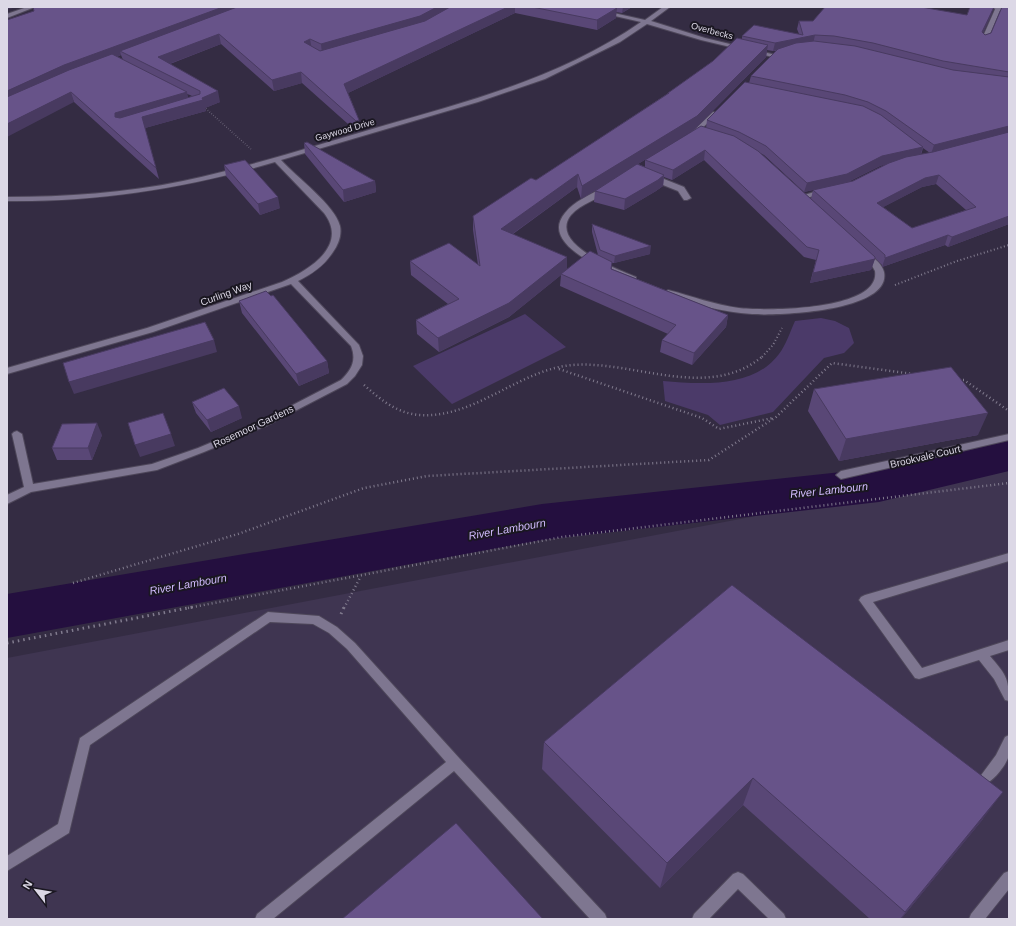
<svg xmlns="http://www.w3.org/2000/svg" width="1016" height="926" viewBox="0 0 1016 926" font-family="Arial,sans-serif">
<rect width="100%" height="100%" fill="#342c43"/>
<!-- built -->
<path fill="#3f3551" d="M 1009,468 L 1009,919 L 7,919 L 7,658 Z"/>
<!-- green -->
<path fill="#4b3a69" d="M 525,314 L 566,347 L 452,404 L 413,366 Z
M 821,318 L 835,321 L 849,328 L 854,343 L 844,353 L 824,358 L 773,412 L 720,425 L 708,415 L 665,401 L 663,381 C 700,384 753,389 779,354 C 786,345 790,332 795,321 Z"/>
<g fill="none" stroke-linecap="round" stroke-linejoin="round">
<!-- river -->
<path fill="#240f3f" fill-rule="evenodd" d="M 1009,439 L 1009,471 L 879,502 L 542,540 L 7,638 L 7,594 L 542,504 L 879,468 Z"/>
<defs>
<path id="service" d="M 996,7 L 1001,8 L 987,41 L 982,42 L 981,41 Z
M 1009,553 L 1009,561 L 873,602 L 922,668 L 1009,640 L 1009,650 L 990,656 C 1005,674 1009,677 1009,701 L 1005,700 L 994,679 L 979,660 L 919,679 L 915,678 L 859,600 L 861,597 L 865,595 Z
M 268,612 L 319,616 L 337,627 L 355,643 L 460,759 L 605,914 L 607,919 L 590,919 L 454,771 L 273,919 L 255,919 L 257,914 L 446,762 L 347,649 L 329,633 L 313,624 L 270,622 L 90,745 L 69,833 L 7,871 L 7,856 L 58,824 L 80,738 Z
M 1009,735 C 1009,741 1010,749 1009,755 C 1007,764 994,781 985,784 L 980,782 L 979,778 L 996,755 L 1005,737 Z
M 1009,871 L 1009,889 L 985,919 L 969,919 L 971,914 L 1004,873 Z
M 738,872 L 743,874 L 784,914 L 786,919 L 769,919 L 738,889 L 709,919 L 692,919 L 694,914 L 733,874 Z"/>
<path id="minor" d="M 576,7 L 587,7 L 645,20 L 663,7 L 670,7 L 651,21 L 705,38 L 776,55 L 773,57 L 701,40 L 647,24 L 620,42 L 545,79 L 478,102 L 281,160 C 296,177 335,205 340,226 C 342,235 338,245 333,252 C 324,266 312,274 298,281 L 359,345 L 363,356 L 362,365 L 355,376 L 347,384 L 266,426 L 204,452 L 157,470 L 31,492 L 7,504 L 7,495 L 24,487 L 12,434 L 14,432 L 17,431 L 22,434 L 33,484 L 152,464 L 198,448 L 260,422 L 341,380 C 351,370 357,361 351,346 L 291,284 L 153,332 L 7,374 L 7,368 L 147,328 L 282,282 C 309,270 349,246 324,213 L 275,162 C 187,188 99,202 7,201 L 7,197 C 66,197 125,193 183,181 C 249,167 314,146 379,127 C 470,101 562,77 641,22 Z
M 988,7 L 1009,8 L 1009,12 Z
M 713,112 L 718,113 L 694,136 L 690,136 L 690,134 Z
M 648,175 L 654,175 L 684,187 L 691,198 L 687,200 L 684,200 L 678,191 L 648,179 Z
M 603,187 L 609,187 L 610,189 C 599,200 581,203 571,215 C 548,244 617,269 636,277 L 636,281 L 630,281 C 609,271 538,245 565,213 C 574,201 591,195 603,187 Z
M 825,189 L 828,189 L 828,193 L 801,199 L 797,197 Z
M 860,251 L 866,251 C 872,257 882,263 884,272 C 892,312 776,316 752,314 C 722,312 693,304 665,295 L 664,293 L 668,290 C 692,296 715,305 739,308 C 764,311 881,311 875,271 L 871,264 L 860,255 Z
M 1009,434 L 1009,440 L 841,479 L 836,475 L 841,471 Z"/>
<path id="tertiary" d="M 27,7 L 35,7 L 7,18 L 7,14 Z"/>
</defs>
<!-- service casing -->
<use href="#service" stroke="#4e475a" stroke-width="2"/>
<!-- minor casing -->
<use href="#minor" stroke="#4e475a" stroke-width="2"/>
<!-- tertiary casing -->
<use href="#tertiary" stroke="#4e475a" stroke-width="2"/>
<!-- path-far3 -->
<path stroke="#817b8e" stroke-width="1.5" stroke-dasharray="0.5 2" stroke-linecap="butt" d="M 204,107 L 252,150"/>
<!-- path-far2 -->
<path stroke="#817b8e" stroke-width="2" stroke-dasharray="1 2.5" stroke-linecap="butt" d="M 895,285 L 957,261 L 1009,245
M 762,357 L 773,345 L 782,328"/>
<!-- path-far1 -->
<path stroke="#817b8e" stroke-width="2.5" stroke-dasharray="1 3" stroke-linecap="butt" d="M 559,369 L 702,418 L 719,429 L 773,418
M 959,380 L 964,380 L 1009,411
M 364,385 C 380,399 396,413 419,415 C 475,419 518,370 572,365 C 635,360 708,402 763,356
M 73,583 L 238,534 L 364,488 L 427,476 L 709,460 L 776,417 L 832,363 L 913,374
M 188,608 L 562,537 L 1009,483
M 344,608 L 361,576"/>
<!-- path -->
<path stroke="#817b8e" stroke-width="3" stroke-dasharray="1.5 4" stroke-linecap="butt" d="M 341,614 L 344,607
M 7,643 L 193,607"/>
<!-- service -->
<use href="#service" fill="#7e7690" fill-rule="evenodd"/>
<!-- minor -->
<use href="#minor" fill="#7e7690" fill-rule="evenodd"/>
<!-- tertiary -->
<use href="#tertiary" fill="#7e7690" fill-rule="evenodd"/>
</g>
<!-- wall -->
<path fill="#594776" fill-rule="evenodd" d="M 33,7 L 632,7 L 622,13 L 616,12 L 616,18 L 597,30 L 515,13 L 348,93 L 359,120 L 360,131 L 357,132 L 302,83 L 274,91 L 221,44 L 170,64 L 220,102 L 205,108 L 206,111 L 145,128 L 159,179 L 74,102 ZM 121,55 L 123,60 L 117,57 ZM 187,94 L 190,95 L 192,96 L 188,98 Z
M 1009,7 L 1009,224 L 948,247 L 945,245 L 882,267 L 882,265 L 875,258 L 871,270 L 810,283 L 816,260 L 804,257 L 704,160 L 672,180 L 664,177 L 663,186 L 656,191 L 624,210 L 594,202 L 595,191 L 619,176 L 581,199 L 577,187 L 513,234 L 567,270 L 598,255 L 592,232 L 592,224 L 650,254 L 614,263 L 612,263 L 612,269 L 728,315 L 726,327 L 692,365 L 660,352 L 662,340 L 668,334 L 560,286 L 561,275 L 509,317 L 439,352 L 417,334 L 416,320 L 448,304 L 411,275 L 410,261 L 478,265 L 473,230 L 473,216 L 536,180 L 667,94 L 668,93 L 713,61 L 742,39 L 742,36 L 799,34 L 797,29 L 799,21 L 813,21 L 967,15 L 992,13 L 983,33 L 985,35 L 991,33 ZM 767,50 L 773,51 L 776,51 L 751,76 L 749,83 L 707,120 L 706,128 L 645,160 L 645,167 L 638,164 L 695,129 L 766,57 ZM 923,148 L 930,153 L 921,155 ZM 760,153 L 764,155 L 804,192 L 813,190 L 811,199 L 839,224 ZM 889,163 L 853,181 L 846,183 L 880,166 ZM 936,184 L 966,210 L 912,228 L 883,207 L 922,187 Z
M 304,143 L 375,181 L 376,192 L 344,202 L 305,154 Z
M 224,165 L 280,208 L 260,215 L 226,176 Z
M 239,301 L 327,361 L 329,373 L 299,386 L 242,313 Z
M 814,389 L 978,435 L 839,461 L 808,411 Z
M 192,402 L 242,418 L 211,432 L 196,413 Z
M 102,435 L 92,460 L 57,460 L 52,448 Z
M 732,585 L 983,819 L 901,919 L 870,919 L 743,805 L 660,888 L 542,769 L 544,742 Z"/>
<!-- shaded-wall -->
<path fill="#483a60" d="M 7,7 L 19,7 L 7,9 Z
M 223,7 L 251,7 L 120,51 L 121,55 L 67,76 L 7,103 L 7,91 L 64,65 Z
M 437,7 L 456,7 L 420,26 L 322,54 L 321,44 Z
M 508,7 L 515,7 L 515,13 L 346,94 L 344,84 Z
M 623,7 L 632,7 L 622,13 Z
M 994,7 L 992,13 L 980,40 L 982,32 Z
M 617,8 L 616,18 L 597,30 L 597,20 Z
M 219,34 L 221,44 L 161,67 L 158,57 Z
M 815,35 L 813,44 L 773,51 L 775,43 Z
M 310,39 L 312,50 L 304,42 Z
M 768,45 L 766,57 L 695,129 L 581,199 L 582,186 Z
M 301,72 L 302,83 L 274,91 L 272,80 Z
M 218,91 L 220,102 L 205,108 L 206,111 L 145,128 L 142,117 L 202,98 Z
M 71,92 L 74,102 L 7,137 L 7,124 Z
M 187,92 L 189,103 L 119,124 L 115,117 L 115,113 Z
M 359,120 L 360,131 L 357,132 L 356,121 Z
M 1009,126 L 1009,134 L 931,154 L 934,145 Z
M 923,147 L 920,156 L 880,166 L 844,184 L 813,190 L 804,192 L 807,183 L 882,156 Z
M 705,150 L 704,160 L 672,180 L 673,170 Z
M 578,174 L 577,187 L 501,242 L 501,229 Z
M 664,175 L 663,186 L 656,191 L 624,210 L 625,199 Z
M 939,175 L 936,184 L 922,187 L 874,212 L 877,203 L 925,178 Z
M 375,181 L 376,192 L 344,202 L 343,190 Z
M 278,197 L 280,208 L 260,215 L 258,204 Z
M 1009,216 L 1009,224 L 948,247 L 952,237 Z
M 948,235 L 945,245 L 882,267 L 885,258 Z
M 651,246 L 650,254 L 614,263 L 615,256 Z
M 567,257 L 567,270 L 561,274 L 561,275 L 509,317 L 439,352 L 438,338 Z
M 875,259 L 871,270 L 810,283 L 813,273 Z
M 728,315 L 726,327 L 692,365 L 694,353 Z
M 214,340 L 217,352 L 74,394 L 69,382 Z
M 327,361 L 329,373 L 299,386 L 296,374 Z
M 239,406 L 242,418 L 211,432 L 207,420 Z
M 988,413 L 978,435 L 839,461 L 846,439 Z
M 97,423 L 102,435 L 92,460 L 88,448 Z
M 171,434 L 175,446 L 140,457 L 135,445 Z
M 753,778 L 743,805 L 660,888 L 667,863 Z
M 1003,792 L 983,819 L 901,919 L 900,919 Z"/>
<!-- building -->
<path fill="#675389" stroke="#483a60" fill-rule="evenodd" d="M 33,7 L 223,7 L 64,65 L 7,91 L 7,20 L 34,11 Z
M 237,7 L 437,7 L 420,16 L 321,44 L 310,39 L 304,42 L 320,51 L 425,21 L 450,7 L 508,7 L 344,84 L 359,120 L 356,121 L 301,72 L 272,80 L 219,34 L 158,57 L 218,91 L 202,98 L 203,100 L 142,117 L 156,168 L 71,92 L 7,124 L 7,97 L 69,70 L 112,54 L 187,92 L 115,113 L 115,117 L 120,118 L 200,94 L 200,91 L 120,51 Z
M 532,7 L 612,7 L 617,8 L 597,20 Z
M 825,7 L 921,7 L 967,15 L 970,7 L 994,7 L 982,32 L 985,35 L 991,33 L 1002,7 L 1009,7 L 1009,72 L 943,61 L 873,43 L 834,36 L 815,35 L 775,43 L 742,36 L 754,25 L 803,35 L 799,21 L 813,21 Z
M 737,38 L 768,45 L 697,116 L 582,186 L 578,174 L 501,229 L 567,257 L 509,303 L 438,338 L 416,320 L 459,299 L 410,261 L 449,243 L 480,266 L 473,216 L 531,178 L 536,180 L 669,93 L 668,93 L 713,61 Z
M 814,41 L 855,46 L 953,70 L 1009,77 L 1009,126 L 934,145 L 886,111 L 868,102 L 845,95 L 751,76 L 778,49 L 796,43 Z
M 745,82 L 863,106 L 881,115 L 923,147 L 882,156 L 847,174 L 807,183 L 766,146 L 739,132 L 707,120 Z
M 701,126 L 734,136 L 758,151 L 875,257 L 875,259 L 813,273 L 819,250 L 807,247 L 705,150 L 673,170 L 645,160 Z
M 1009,132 L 1009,216 L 952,237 L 948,235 L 885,258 L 885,255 L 813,190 L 853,181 L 889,163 L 906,157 L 933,152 ZM 939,175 L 976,207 L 912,228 L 877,203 L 925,178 Z
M 307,142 L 375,181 L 343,190 L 304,143 Z
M 245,160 L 278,197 L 258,204 L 224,165 Z
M 637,164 L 664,175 L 658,180 L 625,199 L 595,191 Z
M 592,224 L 651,246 L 615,256 L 600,250 Z
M 590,251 L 612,262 L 611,269 L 728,315 L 694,353 L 662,340 L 676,325 L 561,274 Z
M 266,291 L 271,296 L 273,295 L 327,361 L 296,374 L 239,301 Z
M 205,322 L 214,340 L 69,382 L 63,363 Z
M 951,367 L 988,413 L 846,439 L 814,389 Z
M 224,388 L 239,406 L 207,420 L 192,402 Z
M 163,413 L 171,434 L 135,445 L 128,423 Z
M 97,423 L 88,448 L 52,448 L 62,424 Z
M 732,585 L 1003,792 L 905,912 L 753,778 L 667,863 L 544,742 Z
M 456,823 L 543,919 L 342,919 Z"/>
<g text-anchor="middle" stroke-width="4" stroke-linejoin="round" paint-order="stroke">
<!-- far-street labels -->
<g font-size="9" fill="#dcd8e6" stroke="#1a1721">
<text transform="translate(712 31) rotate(15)" y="3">Overbecks</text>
<text transform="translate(345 130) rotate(-16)" y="3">Gaywood Drive</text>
</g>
<!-- street labels -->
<g font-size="10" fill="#dcd8e6" stroke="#1a1721">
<text transform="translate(226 293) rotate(-20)" y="4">Curling Way</text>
<text transform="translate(253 426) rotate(-25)" y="4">Rosemoor Gardens</text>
<text transform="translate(925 456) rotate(-13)" y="4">Brookvale Court</text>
</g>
<!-- water labels -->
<g font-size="11" font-style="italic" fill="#d1bbfd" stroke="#1a1721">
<text transform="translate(829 490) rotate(-6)" y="4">River Lambourn</text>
<text transform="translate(507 529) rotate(-10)" y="4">River Lambourn</text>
<text transform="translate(188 584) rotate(-10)" y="4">River Lambourn</text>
</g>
</g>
<!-- border -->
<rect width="1016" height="926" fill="none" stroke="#dcd8e6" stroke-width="16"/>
<!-- north arrow -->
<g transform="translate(36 890) rotate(301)" stroke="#1a1721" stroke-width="3" paint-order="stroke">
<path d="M0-3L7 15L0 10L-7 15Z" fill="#dcd8e6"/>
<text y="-6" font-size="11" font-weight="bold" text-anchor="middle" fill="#dcd8e6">N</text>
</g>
</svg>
